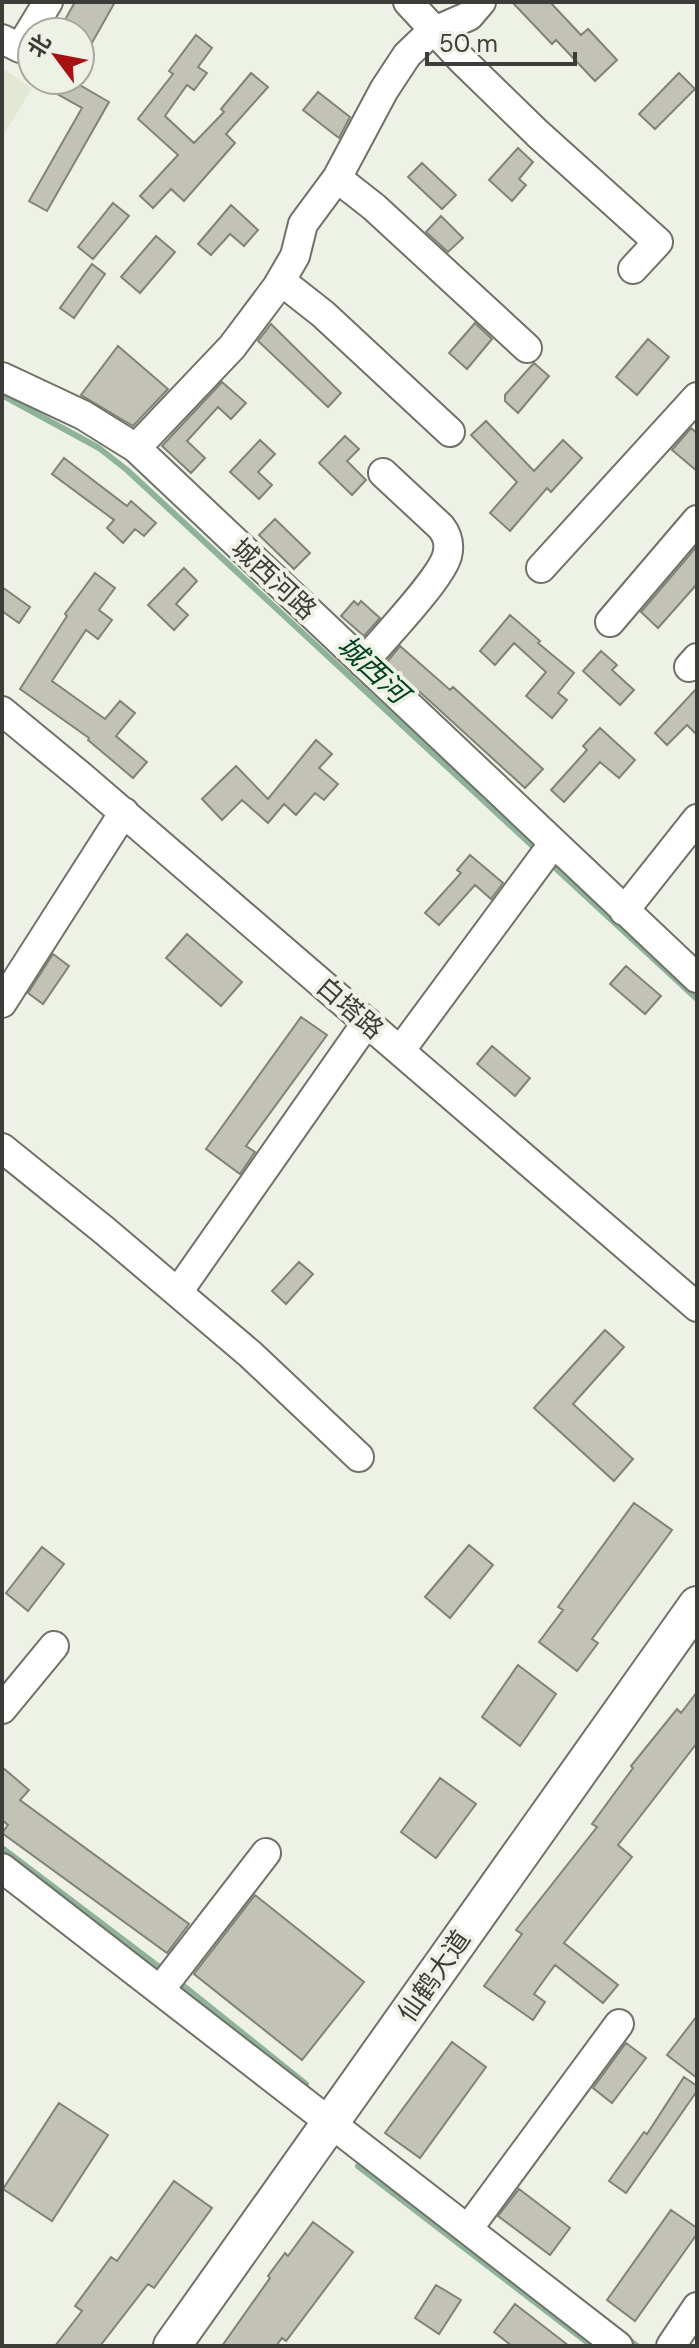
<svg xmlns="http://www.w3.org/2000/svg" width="699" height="2348" viewBox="0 0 699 2348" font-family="'DM Sans','Noto Sans SC',sans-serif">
<rect width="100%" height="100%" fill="#eef1e5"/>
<!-- built -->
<path fill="#e3e8d5" d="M 2,68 L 32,88 L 2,138 Z"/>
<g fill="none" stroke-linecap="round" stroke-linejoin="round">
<!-- stream -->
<path stroke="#8fb39a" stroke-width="6" d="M 2,395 L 99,448 L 127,470 L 539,852
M 550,863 L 697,999
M 2,1848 L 163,1970
M 180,1983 L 306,2084
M 358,2166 L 592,2346
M 625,2337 L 637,2346"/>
</g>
<!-- building -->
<path fill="#c3c2b7" stroke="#838278" stroke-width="2" d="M 75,2 L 115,2 L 80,64 L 80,32 L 58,32 Z
M 512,2 L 550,2 L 581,35 L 588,29 L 617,60 L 595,81 L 556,40 L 552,44 Z
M 196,35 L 212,48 L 198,67 L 207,73 L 194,90 L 187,85 L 165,116 L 194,143 L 224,112 L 221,109 L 251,73 L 268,87 L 226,134 L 235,143 L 184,201 L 171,189 L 153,208 L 140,196 L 178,155 L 138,119 L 173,74 L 169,71 Z
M 679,73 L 695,89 L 655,129 L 639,114 Z
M 32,80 L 71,80 L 109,102 L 47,211 L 29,201 L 82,108 Z
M 318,92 L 350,117 L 339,138 L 303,110 Z
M 518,148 L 533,162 L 519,179 L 526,185 L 512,201 L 489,180 Z
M 422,163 L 456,195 L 442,209 L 408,177 Z
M 113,203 L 129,216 L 93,259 L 78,247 Z
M 231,205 L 258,230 L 244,246 L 230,234 L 211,255 L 198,244 Z
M 441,216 L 463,238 L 448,252 L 426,232 Z
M 156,236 L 175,252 L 140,293 L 121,277 Z
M 92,264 L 105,274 L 74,318 L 60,308 Z
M 475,323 L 492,339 L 467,369 L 449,353 Z
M 271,324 L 341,393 L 328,407 L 258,341 Z
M 648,339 L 669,357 L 637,395 L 616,377 Z
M 118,346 L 168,389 L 133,426 L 81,395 Z
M 534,363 L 549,376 L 518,413 L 505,401 L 505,395 Z
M 222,382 L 246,403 L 231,419 L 218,407 L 187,441 L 205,458 L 191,473 L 162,446 Z
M 486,421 L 534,471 L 563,440 L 582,458 L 551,492 L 547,488 L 510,531 L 490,513 L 517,482 L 471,435 Z
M 691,428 L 697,433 L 697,471 L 672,450 Z
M 345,436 L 359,449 L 347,461 L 366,480 L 352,495 L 319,463 Z
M 260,440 L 275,454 L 258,472 L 272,485 L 259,499 L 230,472 Z
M 64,458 L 127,506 L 131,501 L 156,523 L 144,536 L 135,529 L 123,543 L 107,528 L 114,520 L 52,474 Z
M 275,519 L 310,553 L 294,569 L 259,535 Z
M 697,546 L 697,584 L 658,628 L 641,612 Z
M 184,568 L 197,581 L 176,604 L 188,615 L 174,630 L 148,605 Z
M 95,573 L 115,588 L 99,610 L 112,620 L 98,639 L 86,630 L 52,681 L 105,719 L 120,701 L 135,713 L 116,736 L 147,762 L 133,778 L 88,740 L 89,738 L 20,689 L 67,616 L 65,614 Z
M 2,587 L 30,607 L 19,623 L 2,611 Z
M 354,601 L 358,605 L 361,601 L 380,618 L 364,636 L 341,616 Z
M 510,615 L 540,641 L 538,643 L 574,673 L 558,693 L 567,700 L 552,718 L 526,696 L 546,672 L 514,643 L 495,665 L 480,651 Z
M 400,646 L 450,690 L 453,687 L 543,769 L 525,788 L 387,662 Z
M 601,651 L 617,665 L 612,670 L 634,690 L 620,705 L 583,671 Z
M 697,688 L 697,735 L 687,725 L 667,745 L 655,733 Z
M 600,728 L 635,760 L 619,778 L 600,762 L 564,802 L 551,790 L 587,750 L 583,746 Z
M 316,740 L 332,754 L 319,768 L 338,784 L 324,800 L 315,793 L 296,815 L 284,804 L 268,823 L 242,800 L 222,820 L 202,799 L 236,766 L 268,799 Z
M 470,855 L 503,883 L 491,899 L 475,885 L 439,925 L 425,913 L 461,873 L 457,870 Z
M 187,934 L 242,982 L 221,1006 L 166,958 Z
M 53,954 L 69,966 L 43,1004 L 28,993 Z
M 626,966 L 661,996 L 645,1014 L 610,984 Z
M 301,1017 L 327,1035 L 246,1146 L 255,1152 L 240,1174 L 206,1149 Z
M 492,1046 L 530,1078 L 515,1096 L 477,1064 Z
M 299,1262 L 313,1274 L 286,1304 L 272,1291 Z
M 605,1330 L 624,1347 L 573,1404 L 633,1459 L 614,1481 L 534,1408 Z
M 634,1503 L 672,1530 L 592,1639 L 598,1643 L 577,1671 L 539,1642 L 563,1610 L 558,1607 Z
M 469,1545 L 493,1565 L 450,1618 L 425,1597 Z
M 42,1547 L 64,1564 L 28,1611 L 6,1593 Z
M 518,1665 L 556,1694 L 520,1746 L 482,1717 Z
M 697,1692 L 697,1743 L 618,1845 L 632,1857 L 564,1943 L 618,1985 L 603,2003 L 555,1965 L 534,1994 L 545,2002 L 533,2020 L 484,1986 L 522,1934 L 516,1930 L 597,1827 L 592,1824 L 633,1768 L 631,1766 L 677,1709 L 681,1713 Z
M 2,1767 L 29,1790 L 20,1800 L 189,1924 L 167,1953 L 2,1833 L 8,1825 L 2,1820 Z
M 440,1778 L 476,1804 L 436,1858 L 401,1832 Z
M 255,1895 L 364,1982 L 302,2060 L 194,1974 Z
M 697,2016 L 697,2078 L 667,2055 Z
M 452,2042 L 486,2067 L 420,2158 L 385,2133 Z
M 626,2043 L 646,2058 L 612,2103 L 593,2088 Z
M 684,2077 L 697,2086 L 697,2091 L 626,2193 L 609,2181 L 644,2132 L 647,2134 Z
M 59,2103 L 108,2135 L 52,2221 L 3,2189 Z
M 174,2181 L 212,2208 L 154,2288 L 148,2284 L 100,2346 L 55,2346 L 82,2311 L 75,2306 L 111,2257 L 117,2261 Z
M 519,2189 L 570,2228 L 550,2255 L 498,2216 Z
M 671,2210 L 697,2228 L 697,2234 L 635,2321 L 607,2300 Z
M 313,2222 L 353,2252 L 286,2341 L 282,2338 L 276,2346 L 222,2346 L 270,2278 L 268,2276 L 285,2253 L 288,2256 Z
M 436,2285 L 461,2300 L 439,2334 L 415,2318 Z
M 515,2304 L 569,2346 L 512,2346 L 494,2332 Z"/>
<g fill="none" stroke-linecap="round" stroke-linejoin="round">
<defs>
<path id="minor" d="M 408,2 L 462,60 L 538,134 L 658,242 L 633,269
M 2,39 L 20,48 L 48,2
M 337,178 L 374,207 L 527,348
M 281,281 L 323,314 L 450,432
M 2,377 L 83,415 L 136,448 L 697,978
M 136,448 L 232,347 L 277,287 L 295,256 L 303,224 L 337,178 L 384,90 L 407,55 L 430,33 L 469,16 L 481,2
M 541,568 L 697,397
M 610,622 L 697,520
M 363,663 C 382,640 440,580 447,556 C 450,544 448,536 441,527 L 383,473
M 689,667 L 697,658
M 2,711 L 82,777 L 697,1307
M 624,911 L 697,819
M 2,1003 L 124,812
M 400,1051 L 553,844
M 2,1148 L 105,1231 L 250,1354 L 359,1457
M 178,1292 L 367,1022
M 2,1709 L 54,1646
M 2,1868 L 618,2346
M 160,1990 L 266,1853
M 468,2229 L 619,2024
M 671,2346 L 697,2307"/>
<path id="major" d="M 172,2346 L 697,1605"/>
</defs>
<!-- minor casing -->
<use href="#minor" stroke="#707269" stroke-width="32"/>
<!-- major casing -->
<use href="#major" stroke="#707269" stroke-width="40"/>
<!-- minor -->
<use href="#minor" stroke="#fff" stroke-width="28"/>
<!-- major -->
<use href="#major" stroke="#fff" stroke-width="36"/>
</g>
<g text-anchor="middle" stroke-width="8" stroke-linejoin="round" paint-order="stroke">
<!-- street labels -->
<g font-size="26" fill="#3c3d39" stroke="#eef1e5">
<text transform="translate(274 579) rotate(43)" y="9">城西河路</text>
<text transform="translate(350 1008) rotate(41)" y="9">白塔路</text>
<text transform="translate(434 1976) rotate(-55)" y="9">仙鹤大道</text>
</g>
<!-- water labels -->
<g font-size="28" font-style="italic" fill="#004222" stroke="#eef1e5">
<text transform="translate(373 669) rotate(43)" y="10">城西河</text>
</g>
</g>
<!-- border -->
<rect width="699" height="2348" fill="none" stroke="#3c3d39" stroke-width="8"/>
<!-- north arrow -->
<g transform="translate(56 56) rotate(302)"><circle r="38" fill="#eef1e5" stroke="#a7a9a0" stroke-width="2"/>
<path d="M0-6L14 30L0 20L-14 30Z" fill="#a71214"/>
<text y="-12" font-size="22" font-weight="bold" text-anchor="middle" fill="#3c3d39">北</text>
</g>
<!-- scale -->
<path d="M427 52v12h148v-12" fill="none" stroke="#3c3d39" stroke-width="4"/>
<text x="439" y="52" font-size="24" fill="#3c3d39" stroke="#eef1e5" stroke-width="6" paint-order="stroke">50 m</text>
</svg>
